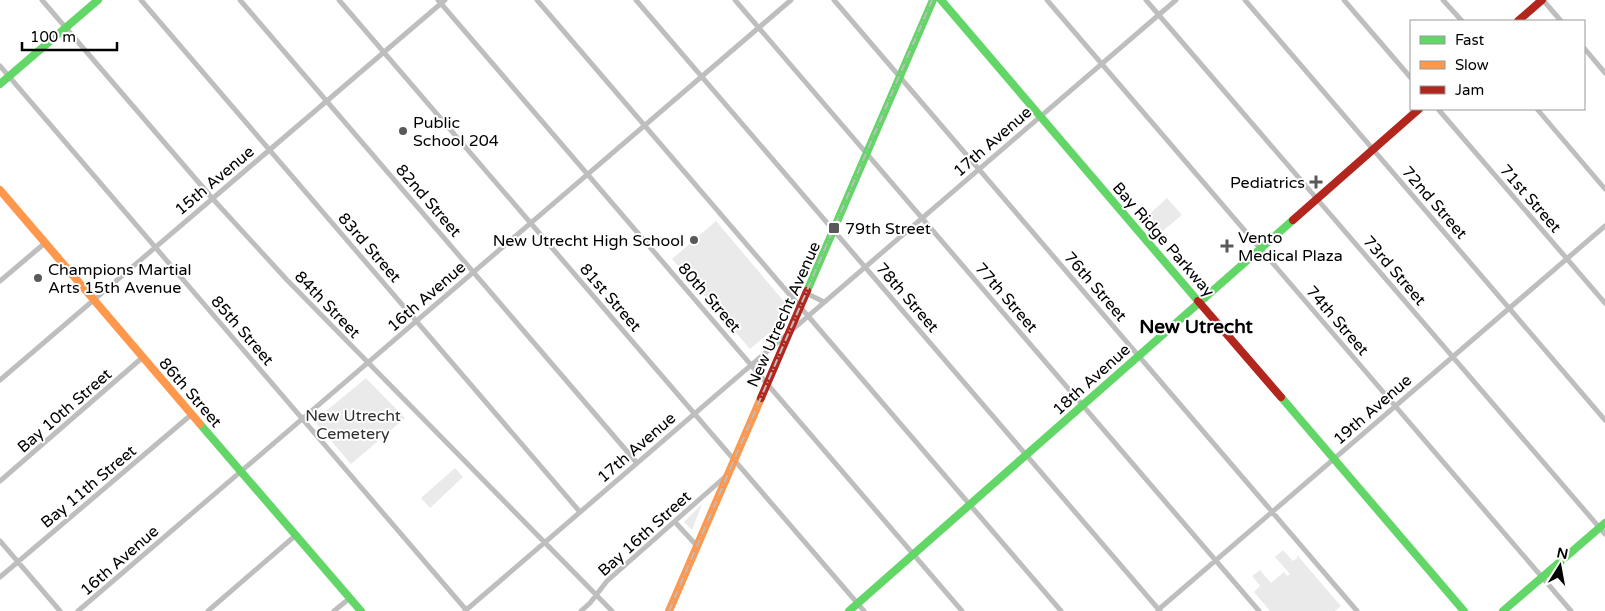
<svg xmlns="http://www.w3.org/2000/svg" width="1605" height="611" viewBox="0 0 1605 611" font-family="'Varela Round',sans-serif">
<rect width="100%" height="100%" fill="#fff"/>
<!-- green -->
<path fill="#eaeaea" d="M 1167,198 L 1182,215 L 1158,235 L 1144,219 Z
M 716,221 L 787,305 L 780,324 L 750,349 L 672,259 Z
M 366,378 L 405,418 L 351,464 L 314,421 Z
M 455,468 L 463,477 L 430,508 L 421,498 Z
M 702,504 L 692,530 L 684,522 Z
M 1283,550 L 1293,561 L 1297,558 L 1297,555 L 1341,606 L 1335,611 L 1270,611 L 1254,592 L 1260,586 L 1252,576 L 1260,570 L 1271,583 L 1284,572 L 1287,576 L 1290,574 L 1275,557 Z"/>
<g fill="none" stroke-linecap="round" stroke-linejoin="round">
<!-- street -->
<path stroke="#bebebe" stroke-width="5" d="M 42,0 L 212,198 L 287,280 L 612,611
M 141,0 L 580,512
M 240,0 L 637,463
M 339,0 L 864,611
M 438,0 L 962,611
M 537,0 L 1061,611
M 636,0 L 1160,611
M 735,0 L 1259,611
M 834,0 L 1357,611
M 1047,0 L 1571,611
M 1146,0 L 1605,534
M 1245,0 L 1605,420
M 1344,0 L 1411,78
M 1443,0 L 1462,21
M 1543,0 L 1561,21
M 1584,48 L 1605,73
M 0,66 L 467,611
M 1438,109 L 1605,303
M 1537,109 L 1605,189
M 0,281 L 45,243
M 808,294 L 824,302
M 0,380 L 445,0
M 0,481 L 143,357
M 675,522 L 697,546
M 0,541 L 60,611
M 0,577 L 192,414
M 1158,610 L 1605,226
M 78,611 L 791,0
M 208,611 L 296,535
M 334,611 L 350,598
M 465,611 L 1176,0
M 581,611 L 590,603 L 607,581 L 726,476"/>
<!-- fast -->
<path stroke="#63d668" stroke-width="8" d="M 941,0 L 1198,301
M 0,84 L 98,0
M 807,291 L 933,0
M 1281,397 L 1464,611
M 200,424 L 361,611
M 849,611 L 1293,220
M 1503,611 L 1605,523"/>
<!-- slow -->
<path stroke="#ff974d" stroke-width="8" d="M 0,190 L 200,424
M 669,611 L 761,398"/>
<!-- jam -->
<path stroke="#b3261e" stroke-width="8" d="M 1518,21 L 1542,0
M 1293,220 L 1419,109
M 1198,301 L 1281,397
M 761,398 L 807,291"/>
<!-- rail -->
<path stroke="#bdbdbd" stroke-width="2" stroke-dasharray="8 2.5 1 2.5" stroke-linecap="butt" d="M 669,611 L 932,0"/>
</g>
<!-- markers -->
<g fill="#595959" stroke="#fff" stroke-width="2">
<circle cx="403" cy="131" r="5"/>
<path d="M1313.5 174.5h5v5h5v5h-5v5h-5v-5h-5v-5h5z"/>
<rect x="828" y="222" width="12" height="12" rx="2.5"/>
<circle cx="694" cy="240" r="5"/>
<path d="M1224.5 238.5h5v5h5v5h-5v5h-5v-5h-5v-5h5z"/>
<circle cx="38" cy="278" r="5"/>
</g>
<g text-anchor="middle" stroke-width="4" stroke-linejoin="round" paint-order="stroke">
<!-- poi labels -->
<g font-size="16" fill="#000" stroke="#fff" text-anchor="start">
<text x="413" y="128">Public<tspan x="413" dy="18">School 204</tspan></text>
<text x="1305" y="188" text-anchor="end">Pediatrics</text>
<text x="845" y="234">79th Street</text>
<text x="1238" y="243">Vento<tspan x="1238" dy="18">Medical Plaza</tspan></text>
<text x="684" y="246" text-anchor="end">New Utrecht High School</text>
<text x="48" y="275">Champions Martial<tspan x="48" dy="18">Arts 15th Avenue</tspan></text>
</g>
<!-- street labels -->
<g font-size="16" fill="#000" stroke="#fff">
<text transform="translate(992 141) rotate(-41)" y="6">17th Avenue</text>
<text transform="translate(214 180) rotate(-40)" y="6">15th Avenue</text>
<text transform="translate(1531 198) rotate(49)" y="6">71st Street</text>
<text transform="translate(429 200) rotate(49)" y="6">82nd Street</text>
<text transform="translate(1435 202) rotate(49)" y="6">72nd Street</text>
<text transform="translate(1164 239) rotate(49)" y="6">Bay Ridge Parkway</text>
<text transform="translate(370 247) rotate(49)" y="6">83rd Street</text>
<text transform="translate(1395 270) rotate(49)" y="6">73rd Street</text>
<text transform="translate(1096 286) rotate(49)" y="6">76th Street</text>
<text transform="translate(426 296) rotate(-41)" y="6">16th Avenue</text>
<text transform="translate(611 297) rotate(49)" y="6">81st Street</text>
<text transform="translate(710 297) rotate(49)" y="6">80th Street</text>
<text transform="translate(908 297) rotate(49)" y="6">78th Street</text>
<text transform="translate(1007 297) rotate(49)" y="6">77th Street</text>
<text transform="translate(328 304) rotate(46)" y="6">84th Street</text>
<text transform="translate(783 314) rotate(-66)" y="6">New Utrecht Avenue</text>
<text transform="translate(1338 320) rotate(49)" y="6">74th Street</text>
<text transform="translate(243 330) rotate(49)" y="6">85th Street</text>
<text transform="translate(1091 379) rotate(-42)" y="6">18th Avenue</text>
<text transform="translate(191 392) rotate(49)" y="6">86th Street</text>
<text transform="translate(1372 409) rotate(-41)" y="6">19th Avenue</text>
<text transform="translate(64 410) rotate(-41)" y="6">Bay 10th Street</text>
<text transform="translate(636 447) rotate(-41)" y="6">17th Avenue</text>
<text transform="translate(88 486) rotate(-40)" y="6">Bay 11th Street</text>
<text transform="translate(644 533) rotate(-42)" y="6">Bay 16th Street</text>
<text transform="translate(119 560) rotate(-41)" y="6">16th Avenue</text>
</g>
<!-- park labels -->
<g font-size="16" fill="#2f2f2f" stroke="#fff">
<text x="353" y="421">New Utrecht<tspan x="353" dy="18">Cemetery</tspan></text>
</g>
<!-- quarter labels -->
<g font-size="19" font-weight="bold" fill="#000" stroke="#fff">
<text x="1196" y="333">New Utrecht</text>
</g>
</g>
<!-- legend -->
<rect x="1410" y="20" width="175" height="90" fill="#ffffff" stroke="#999999"/>
<rect x="1420" y="36" width="25" height="8" fill="#63d668" stroke="#999999"/>
<text x="1455" y="45" font-size="15" fill="#000000">Fast</text>
<rect x="1420" y="61" width="25" height="8" fill="#ff974d" stroke="#999999"/>
<text x="1455" y="70" font-size="15" fill="#000000">Slow</text>
<rect x="1420" y="86" width="25" height="8" fill="#b3261e" stroke="#999999"/>
<text x="1455" y="95" font-size="15" fill="#000000">Jam</text>
<!-- north arrow -->
<g transform="translate(1560 566) rotate(11)" stroke="#ffffff" stroke-width="4" paint-order="stroke">
<path d="M0-4L9 19L0 12L-9 19Z" fill="#000000"/>
<text y="-8" font-size="14" font-weight="bold" text-anchor="middle" fill="#000000">N</text>
</g>
<!-- scale -->
<path d="M22 42v8h95v-8" fill="none" stroke="#000000" stroke-width="2.5"/>
<text x="30" y="42" font-size="15" fill="#000000" stroke="#ffffff" stroke-width="4" paint-order="stroke">100 m</text>
</svg>
